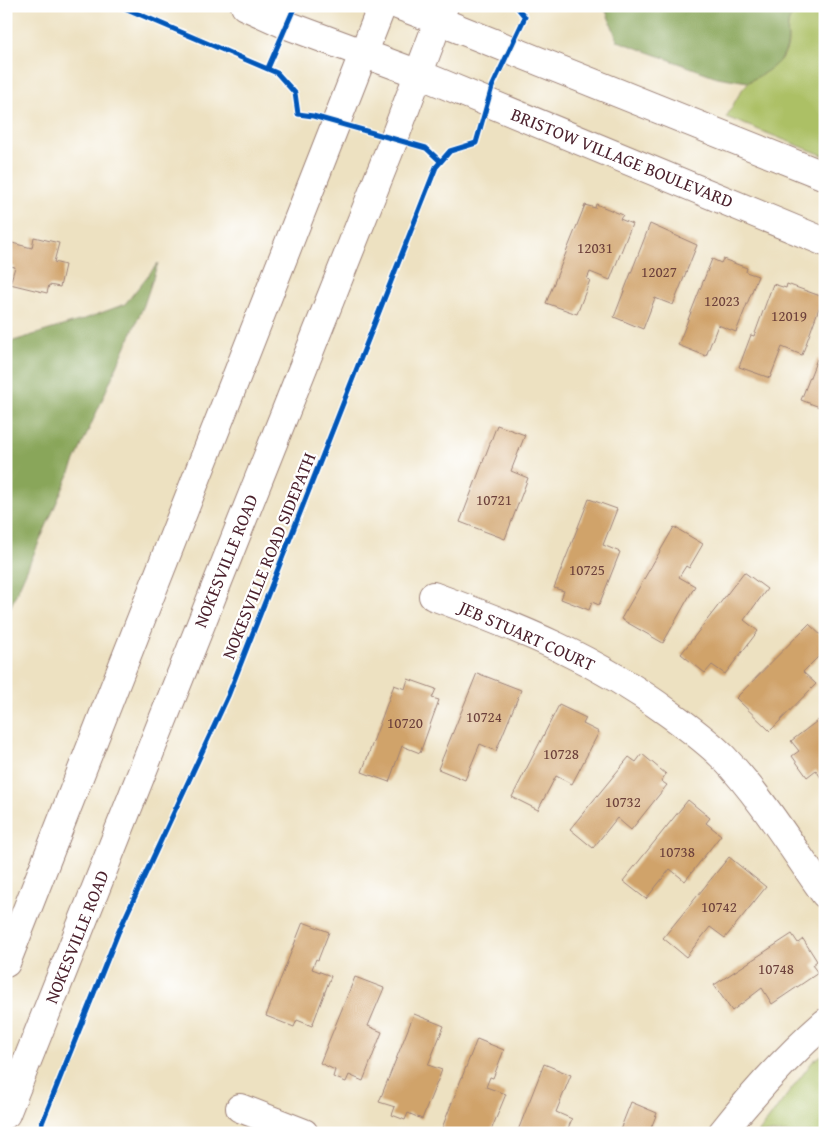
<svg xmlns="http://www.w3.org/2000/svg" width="831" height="1139" viewBox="0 0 831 1139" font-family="'Gentium Book Plus',serif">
<rect width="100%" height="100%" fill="#fff"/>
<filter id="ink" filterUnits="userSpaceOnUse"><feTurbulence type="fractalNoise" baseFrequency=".02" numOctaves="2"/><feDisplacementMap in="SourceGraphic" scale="10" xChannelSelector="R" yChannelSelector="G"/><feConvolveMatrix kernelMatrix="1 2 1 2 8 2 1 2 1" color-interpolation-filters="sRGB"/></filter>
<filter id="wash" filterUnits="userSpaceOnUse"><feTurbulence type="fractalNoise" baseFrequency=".0096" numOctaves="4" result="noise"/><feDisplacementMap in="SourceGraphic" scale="20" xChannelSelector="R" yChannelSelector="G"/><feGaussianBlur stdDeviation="1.12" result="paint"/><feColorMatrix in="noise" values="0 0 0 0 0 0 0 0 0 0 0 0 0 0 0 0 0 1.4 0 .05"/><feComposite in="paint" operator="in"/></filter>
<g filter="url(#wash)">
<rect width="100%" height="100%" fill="#ede1c1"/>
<!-- green -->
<path fill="#acc065" stroke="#7b7048" d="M 803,6 L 825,6 L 825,156 L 726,117 C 733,107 740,89 749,82 C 761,72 777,68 785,53 C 794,37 777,21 803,6 Z
M 825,1053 L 825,1133 L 758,1133 L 813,1061 Z"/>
<!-- forest -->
<path fill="#89a65a" stroke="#6a6242" d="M 604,6 L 803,6 C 777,21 794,38 784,54 C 776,68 761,75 748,82 L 717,77 L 618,41 Z
M 158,263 L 144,305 L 6,617 L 6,342 L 10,342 L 82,320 L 125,304 Z"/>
<g id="blocks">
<!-- building -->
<path fill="#d0a36a" d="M 596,204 L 623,215 L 620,219 L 632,224 L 610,280 L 590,272 L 587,279 L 590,280 L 577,314 L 546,303 L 585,205 L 595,208 Z
M 650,224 L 697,245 L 673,305 L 655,298 L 643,329 L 614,317 Z
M 34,237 L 59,243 L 54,262 L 65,265 L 60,287 L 49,285 L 47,293 L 10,284 L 15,267 L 6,265 L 8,242 L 32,248 Z
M 712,259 L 721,263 L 723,259 L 747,268 L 746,272 L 758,276 L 736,332 L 718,325 L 706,356 L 678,345 Z
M 773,284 L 786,288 L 787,284 L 823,297 L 802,355 L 782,347 L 770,378 L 739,367 L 751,335 L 754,336 Z
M 825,345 L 825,409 L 801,400 L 817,359 L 819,360 Z
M 497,425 L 525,435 L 511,471 L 528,478 L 505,539 L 460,522 Z
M 589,499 L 617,509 L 603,545 L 620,552 L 599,605 L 592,602 L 589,610 L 561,599 L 564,591 L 554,588 Z
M 674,527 L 703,544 L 689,568 L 686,566 L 679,577 L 695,586 L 663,643 L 621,619 Z
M 744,572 L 767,589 L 744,620 L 758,631 L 725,674 L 712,665 L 705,673 L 681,654 Z
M 809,624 L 825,639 L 825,650 L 803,672 L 816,684 L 770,731 L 736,698 Z
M 477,673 L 521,690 L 496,751 L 480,744 L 465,780 L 438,769 Z
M 408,679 L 436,689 L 432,698 L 439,700 L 420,753 L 402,746 L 389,782 L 362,772 L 394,685 L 405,689 Z
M 559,705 L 586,718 L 583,724 L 599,732 L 572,784 L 556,776 L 538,810 L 512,797 Z
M 825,715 L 825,775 L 821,778 L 816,770 L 807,777 L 792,756 L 799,751 L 791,741 Z
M 642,754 L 666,774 L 661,781 L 667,785 L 631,830 L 617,818 L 593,848 L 570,829 L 629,757 L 636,762 Z
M 688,800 L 710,818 L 706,823 L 721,835 L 685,881 L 670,869 L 646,899 L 623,881 Z
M 729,857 L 766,887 L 725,938 L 710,927 L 686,957 L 663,938 Z
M 303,922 L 329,932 L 318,960 L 316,959 L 312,969 L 331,976 L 312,1026 L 297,1020 L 294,1027 L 266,1016 Z
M 792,934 L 798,943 L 803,939 L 817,961 L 812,965 L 818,973 L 772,1004 L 762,988 L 732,1011 L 714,985 Z
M 355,977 L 384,988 L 368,1026 L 382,1032 L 363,1081 L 349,1075 L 346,1082 L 333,1077 L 335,1070 L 320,1063 Z
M 414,1014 L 444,1026 L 428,1065 L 442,1070 L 422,1119 L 408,1113 L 405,1120 L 392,1115 L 395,1107 L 379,1102 Z
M 477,1039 L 504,1050 L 493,1078 L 490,1077 L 486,1087 L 506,1094 L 490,1133 L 440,1133 Z
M 544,1064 L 571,1075 L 556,1112 L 572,1119 L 566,1133 L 517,1133 Z
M 631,1102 L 657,1113 L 649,1133 L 622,1133 L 620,1130 Z"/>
</g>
</g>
<g filter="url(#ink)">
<use href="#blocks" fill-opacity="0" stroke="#9c8076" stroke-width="1"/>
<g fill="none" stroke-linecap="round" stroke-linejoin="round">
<defs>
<path id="minor" d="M 439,21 L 825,176
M 419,74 L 825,242
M 433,596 C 520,628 595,658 670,714 C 688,727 707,741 723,757 C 762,798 792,848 825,894
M 240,1108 L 304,1133
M 722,1133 C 753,1094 787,1056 825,1023"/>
<path id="primary" d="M 245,6 L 287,25 L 419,74
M 400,6 L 439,21"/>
<path id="trunk" d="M 6,963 L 382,6
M 6,1114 L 394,139 L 444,6"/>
</defs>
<!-- minor casing -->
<use href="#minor" stroke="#9c8076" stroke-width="30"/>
<!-- primary casing -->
<use href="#primary" stroke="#9c8076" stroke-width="30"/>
<!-- trunk casing -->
<use href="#trunk" stroke="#9c8076" stroke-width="30"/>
<!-- minor -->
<use href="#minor" stroke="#fff" stroke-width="28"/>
<!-- primary -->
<use href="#primary" stroke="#fff" stroke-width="28"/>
<!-- trunk -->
<use href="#trunk" stroke="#fff" stroke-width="28"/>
<defs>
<path id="cycleway" d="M 120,6 L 277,73 L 295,93 L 298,114 L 313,116 L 426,148 L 440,161
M 268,68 L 295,6
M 38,1133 L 118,933 L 228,696 L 436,167 L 450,151 L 476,143 L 492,87 L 525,17 L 516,6"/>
</defs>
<!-- cycleway casing -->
<use href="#cycleway" stroke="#fff" stroke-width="8"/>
<!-- cycleway -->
<use href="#cycleway" stroke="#0057b8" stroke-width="5"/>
</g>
</g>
<g text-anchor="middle" stroke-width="4.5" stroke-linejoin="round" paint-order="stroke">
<!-- number labels -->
<g font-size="15" fill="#6c403b">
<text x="595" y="253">12031</text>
<text x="659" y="277">12027</text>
<text x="722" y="306">12023</text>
<text x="789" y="321">12019</text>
<text x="494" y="505">10721</text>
<text x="587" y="575">10725</text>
<text x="484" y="722">10724</text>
<text x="405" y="728">10720</text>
<text x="561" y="759">10728</text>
<text x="623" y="807">10732</text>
<text x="677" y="857">10738</text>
<text x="719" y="912">10742</text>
<text x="776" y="974">10748</text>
</g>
<!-- street labels -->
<g font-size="18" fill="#4a1f2b" stroke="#fff">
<text transform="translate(622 158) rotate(22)" y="6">BRISTOW VILLAGE BOULEVARD</text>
<text transform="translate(269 556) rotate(-68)" y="6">NOKESVILLE ROAD SIDEPATH</text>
<text transform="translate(226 561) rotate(-68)" y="6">NOKESVILLE ROAD</text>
<text transform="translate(527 636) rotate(24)" y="6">JEB STUART COURT</text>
<text transform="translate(77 937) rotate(-68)" y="6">NOKESVILLE ROAD</text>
</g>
</g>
<!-- margin -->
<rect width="831" height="1139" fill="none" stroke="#fff" stroke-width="25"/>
</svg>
